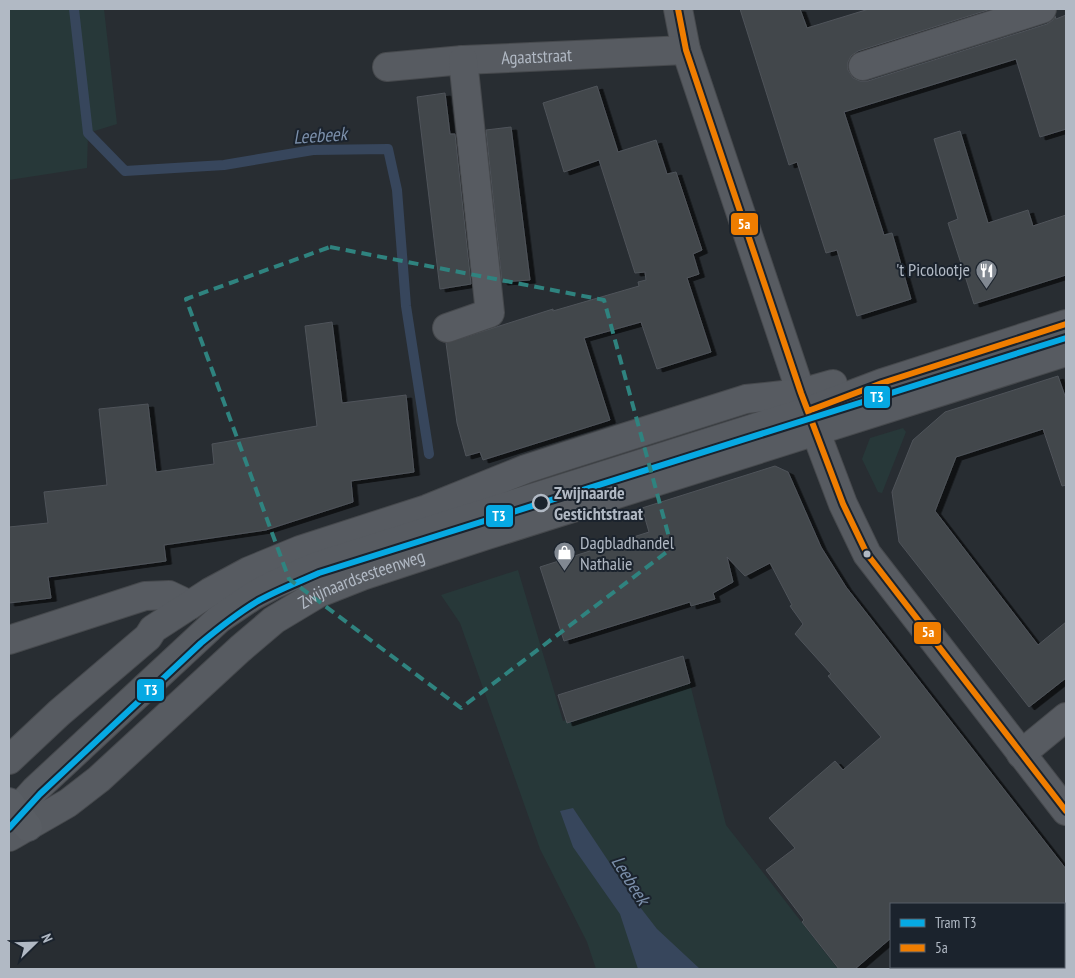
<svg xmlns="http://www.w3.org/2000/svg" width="1075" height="978" viewBox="0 0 1075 978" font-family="'PT Sans Narrow',sans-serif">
<defs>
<filter id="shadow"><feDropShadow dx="5.5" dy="3" stdDeviation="0" flood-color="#0009"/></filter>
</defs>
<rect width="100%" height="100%" fill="#282d32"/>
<!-- green -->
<path fill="#273839" d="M 9,9 L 104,9 L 117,124 L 88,133 L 87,168 L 9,180 Z
M 903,428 L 906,432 L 882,493 L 878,492 L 862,459 L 870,438 Z
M 518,570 L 563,721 L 689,680 L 726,825 L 838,969 L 596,969 L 587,942 L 540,849 L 460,623 L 441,595 Z"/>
<!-- water -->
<path fill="#37465c" d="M 573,808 L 633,898 L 657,929 L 700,969 L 638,969 L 620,914 L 573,847 L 560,811 Z"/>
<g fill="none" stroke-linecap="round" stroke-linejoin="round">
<!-- stream -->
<path stroke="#37465c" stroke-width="10" d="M 74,9 L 88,133 L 125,171 L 224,165 L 313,150 L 388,149 L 397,190 L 406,306 L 429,454"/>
</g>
<!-- building -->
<path fill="#42464b" stroke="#4f545a" filter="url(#shadow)" d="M 740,9 L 800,9 L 807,28 L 869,9 L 991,9 L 858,51 L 851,56 L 848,62 L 848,70 L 853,78 L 860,81 L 868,81 L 1047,24 L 1053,20 L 1055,16 L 1056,19 L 1066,15 L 1066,129 L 1040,137 L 1016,59 L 844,112 L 884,235 L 892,233 L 911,299 L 857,316 L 837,250 L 826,253 L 797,162 L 789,165 Z
M 597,86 L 618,152 L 656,140 L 667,174 L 676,172 L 702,250 L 693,254 L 699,274 L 687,278 L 711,352 L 657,369 L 641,322 L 584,338 L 610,420 L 483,460 L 480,452 L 466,456 L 457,423 L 446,343 L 553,309 L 553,311 L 639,286 L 638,282 L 646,280 L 645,272 L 635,273 L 599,160 L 564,172 L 543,103 Z
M 445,93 L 450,134 L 455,134 L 471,284 L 440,289 L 417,97 Z
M 511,127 L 530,280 L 502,282 L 486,130 Z
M 960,131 L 988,223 L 1028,210 L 1033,226 L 1066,215 L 1066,275 L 974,304 L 948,223 L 958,219 L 934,139 Z
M 332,322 L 342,403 L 406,395 L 414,472 L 351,481 L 353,502 L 266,530 L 164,545 L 166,561 L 48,577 L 51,598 L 9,603 L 9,527 L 48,523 L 44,492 L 107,485 L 99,409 L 148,404 L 156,472 L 214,464 L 212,444 L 317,426 L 305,326 Z
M 1058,376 L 1066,399 L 1066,485 L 1062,486 L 1043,429 L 956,457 L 935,511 L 1038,645 L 1066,622 L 1066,678 L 1029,707 L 899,542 L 892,492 L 913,440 L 945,412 Z
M 775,466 L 788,472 L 821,547 L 846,587 L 1066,869 L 1066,904 L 891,904 L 891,938 L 855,969 L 839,969 L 802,922 L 804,920 L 766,870 L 795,848 L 769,818 L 835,761 L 843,770 L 881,737 L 828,676 L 831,674 L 795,634 L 803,624 L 790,606 L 792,605 L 770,563 L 745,576 L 727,557 L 733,582 L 713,593 L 715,599 L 691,606 L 690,602 L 564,641 L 540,567 L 649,532 L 642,508 Z
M 683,656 L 690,683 L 567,723 L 558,695 Z"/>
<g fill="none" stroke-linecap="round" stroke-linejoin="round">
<defs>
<g id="minor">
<path d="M 678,9 L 686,50 L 801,393 L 843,504 L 867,554 L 1066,811"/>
<path d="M 863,66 L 1042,9"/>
<path id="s1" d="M 387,67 L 463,60 L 686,50"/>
<path d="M 447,328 L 490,313 L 463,60"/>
<path d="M 9,640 L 145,596 L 169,595 L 190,605"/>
<path d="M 1021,754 L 1066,717"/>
<path d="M 9,760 L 59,713 L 148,637 L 153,629 L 210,592 L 249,571 L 300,550 L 427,509 L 526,469 L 566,456 L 746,399 L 801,393 L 833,384"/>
<path d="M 16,811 L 35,790 L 219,619 L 253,596 L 273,585 L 317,566 L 808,411 L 882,383 L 1066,324"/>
<path id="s2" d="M 9,837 L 68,803 L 99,779 L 240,649 L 274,620 L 319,593 L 362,576 L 484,536 L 1066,352"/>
</g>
<path id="major" d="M 9,802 L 28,827"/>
</defs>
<!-- minor casing -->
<use href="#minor" stroke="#46494d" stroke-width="30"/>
<!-- major casing -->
<use href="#major" stroke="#45494f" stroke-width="30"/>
<!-- minor -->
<use href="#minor" stroke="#575b61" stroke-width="28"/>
<!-- major -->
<use href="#major" stroke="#595d63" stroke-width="28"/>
<defs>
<path id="bus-1" d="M 678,9 L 686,50 L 801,393 L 843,504 L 867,554 L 1066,811
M 808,411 L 882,383 L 1066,324"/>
</defs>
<!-- bus-1 casing -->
<use href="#bus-1" stroke="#1b232d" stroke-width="10"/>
<!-- bus-1 -->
<use href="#bus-1" stroke="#ef7d00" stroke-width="6"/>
<defs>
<path id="tram-1" d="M 9,828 L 40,794 L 201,643 C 219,628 238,613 258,601 C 278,590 299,582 319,573 L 1066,338"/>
</defs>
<!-- tram-1 casing -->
<use href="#tram-1" stroke="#1b232d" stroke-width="10"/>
<!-- tram-1 -->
<use href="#tram-1" stroke="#06a9e3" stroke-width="6"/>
</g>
<!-- marked area -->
<path fill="none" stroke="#2f837f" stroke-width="4" stroke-dasharray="10 6" stroke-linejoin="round" d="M 330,247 L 604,300 L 672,548 L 461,708 L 289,579 L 186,299 Z"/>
<!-- icons -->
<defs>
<symbol id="restaurant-pin" viewBox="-11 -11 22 30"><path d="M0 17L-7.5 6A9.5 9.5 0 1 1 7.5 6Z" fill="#818891" stroke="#1b232d"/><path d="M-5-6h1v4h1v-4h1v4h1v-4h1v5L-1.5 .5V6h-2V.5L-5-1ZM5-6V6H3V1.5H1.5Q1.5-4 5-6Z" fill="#fff"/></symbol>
<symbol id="shop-pin" viewBox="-11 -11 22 30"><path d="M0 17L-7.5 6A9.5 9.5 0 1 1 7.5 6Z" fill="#818891" stroke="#1b232d"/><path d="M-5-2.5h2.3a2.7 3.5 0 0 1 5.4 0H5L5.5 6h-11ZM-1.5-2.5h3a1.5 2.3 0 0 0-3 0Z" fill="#fff"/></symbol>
</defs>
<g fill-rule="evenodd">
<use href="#restaurant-pin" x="974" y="258" width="25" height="34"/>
<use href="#shop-pin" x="552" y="540" width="25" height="34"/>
</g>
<!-- markers -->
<circle fill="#1b232d" stroke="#b1b9c4" stroke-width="2.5" cx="541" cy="503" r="8"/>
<circle fill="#b1b9c4" stroke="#1b232d" stroke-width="2" cx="867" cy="554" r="4.5"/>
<g text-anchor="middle" stroke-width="4" stroke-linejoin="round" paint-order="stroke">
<!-- street labels -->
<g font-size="18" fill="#b1b9c4" stroke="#1b232d">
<text dy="6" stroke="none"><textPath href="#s1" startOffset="150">Agaatstraat</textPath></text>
<text dy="6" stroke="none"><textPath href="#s2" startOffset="441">Zwijnaardsesteenweg</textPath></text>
</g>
<!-- poi labels -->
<g font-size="18" fill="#b1b9c4" stroke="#1b232d" text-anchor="end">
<text x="970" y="276">'t Picolootje</text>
<text x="580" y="549" text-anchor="start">Dagbladhandel<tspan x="580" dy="21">Nathalie</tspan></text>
</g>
<!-- stop labels -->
<g font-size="18" font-weight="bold" fill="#b1b9c4" stroke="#1b232d" text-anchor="start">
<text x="554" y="499">Zwijnaarde<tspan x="554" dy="21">Gestichtstraat</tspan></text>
</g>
<!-- water labels -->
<g font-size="19" font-style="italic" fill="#7b8faa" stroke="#1b232d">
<text transform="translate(320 135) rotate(-4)" y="7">Leebeek</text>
<text transform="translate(631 880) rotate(58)" y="7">Leebeek</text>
</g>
</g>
<g stroke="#1b232d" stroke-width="2">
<rect x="730" y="212" width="29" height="24" rx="5" fill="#ef7d00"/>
<rect x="863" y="385" width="28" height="24" rx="5" fill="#06a9e3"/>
<rect x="485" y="504" width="29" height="24" rx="5" fill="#06a9e3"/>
<rect x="913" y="621" width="29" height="24" rx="5" fill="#ef7d00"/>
<rect x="136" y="678" width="29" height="24" rx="5" fill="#06a9e3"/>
</g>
<g font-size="14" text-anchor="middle" font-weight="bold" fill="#fff">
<text x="744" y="229">5a</text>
<text x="877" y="402">T3</text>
<text x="499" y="521">T3</text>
<text x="928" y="637">5a</text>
<text x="151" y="695">T3</text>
</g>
<!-- border -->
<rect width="1075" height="978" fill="none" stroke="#b1b9c4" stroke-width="20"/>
<!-- legend -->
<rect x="890" y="903" width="175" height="65" fill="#1b232d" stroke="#575f69"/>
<rect x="900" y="919" width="25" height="8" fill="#06a9e3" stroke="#575f69"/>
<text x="935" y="928" font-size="15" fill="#b1b9c4">Tram T3</text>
<rect x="900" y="944" width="25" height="8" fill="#ef7d00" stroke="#575f69"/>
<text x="935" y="953" font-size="15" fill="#b1b9c4">5a</text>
<!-- north arrow -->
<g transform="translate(35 943) rotate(67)" stroke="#1b232d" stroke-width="4" paint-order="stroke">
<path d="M0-4L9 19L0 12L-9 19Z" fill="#b1b9c4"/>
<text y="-8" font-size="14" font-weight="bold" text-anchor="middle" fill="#b1b9c4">N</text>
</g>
</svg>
